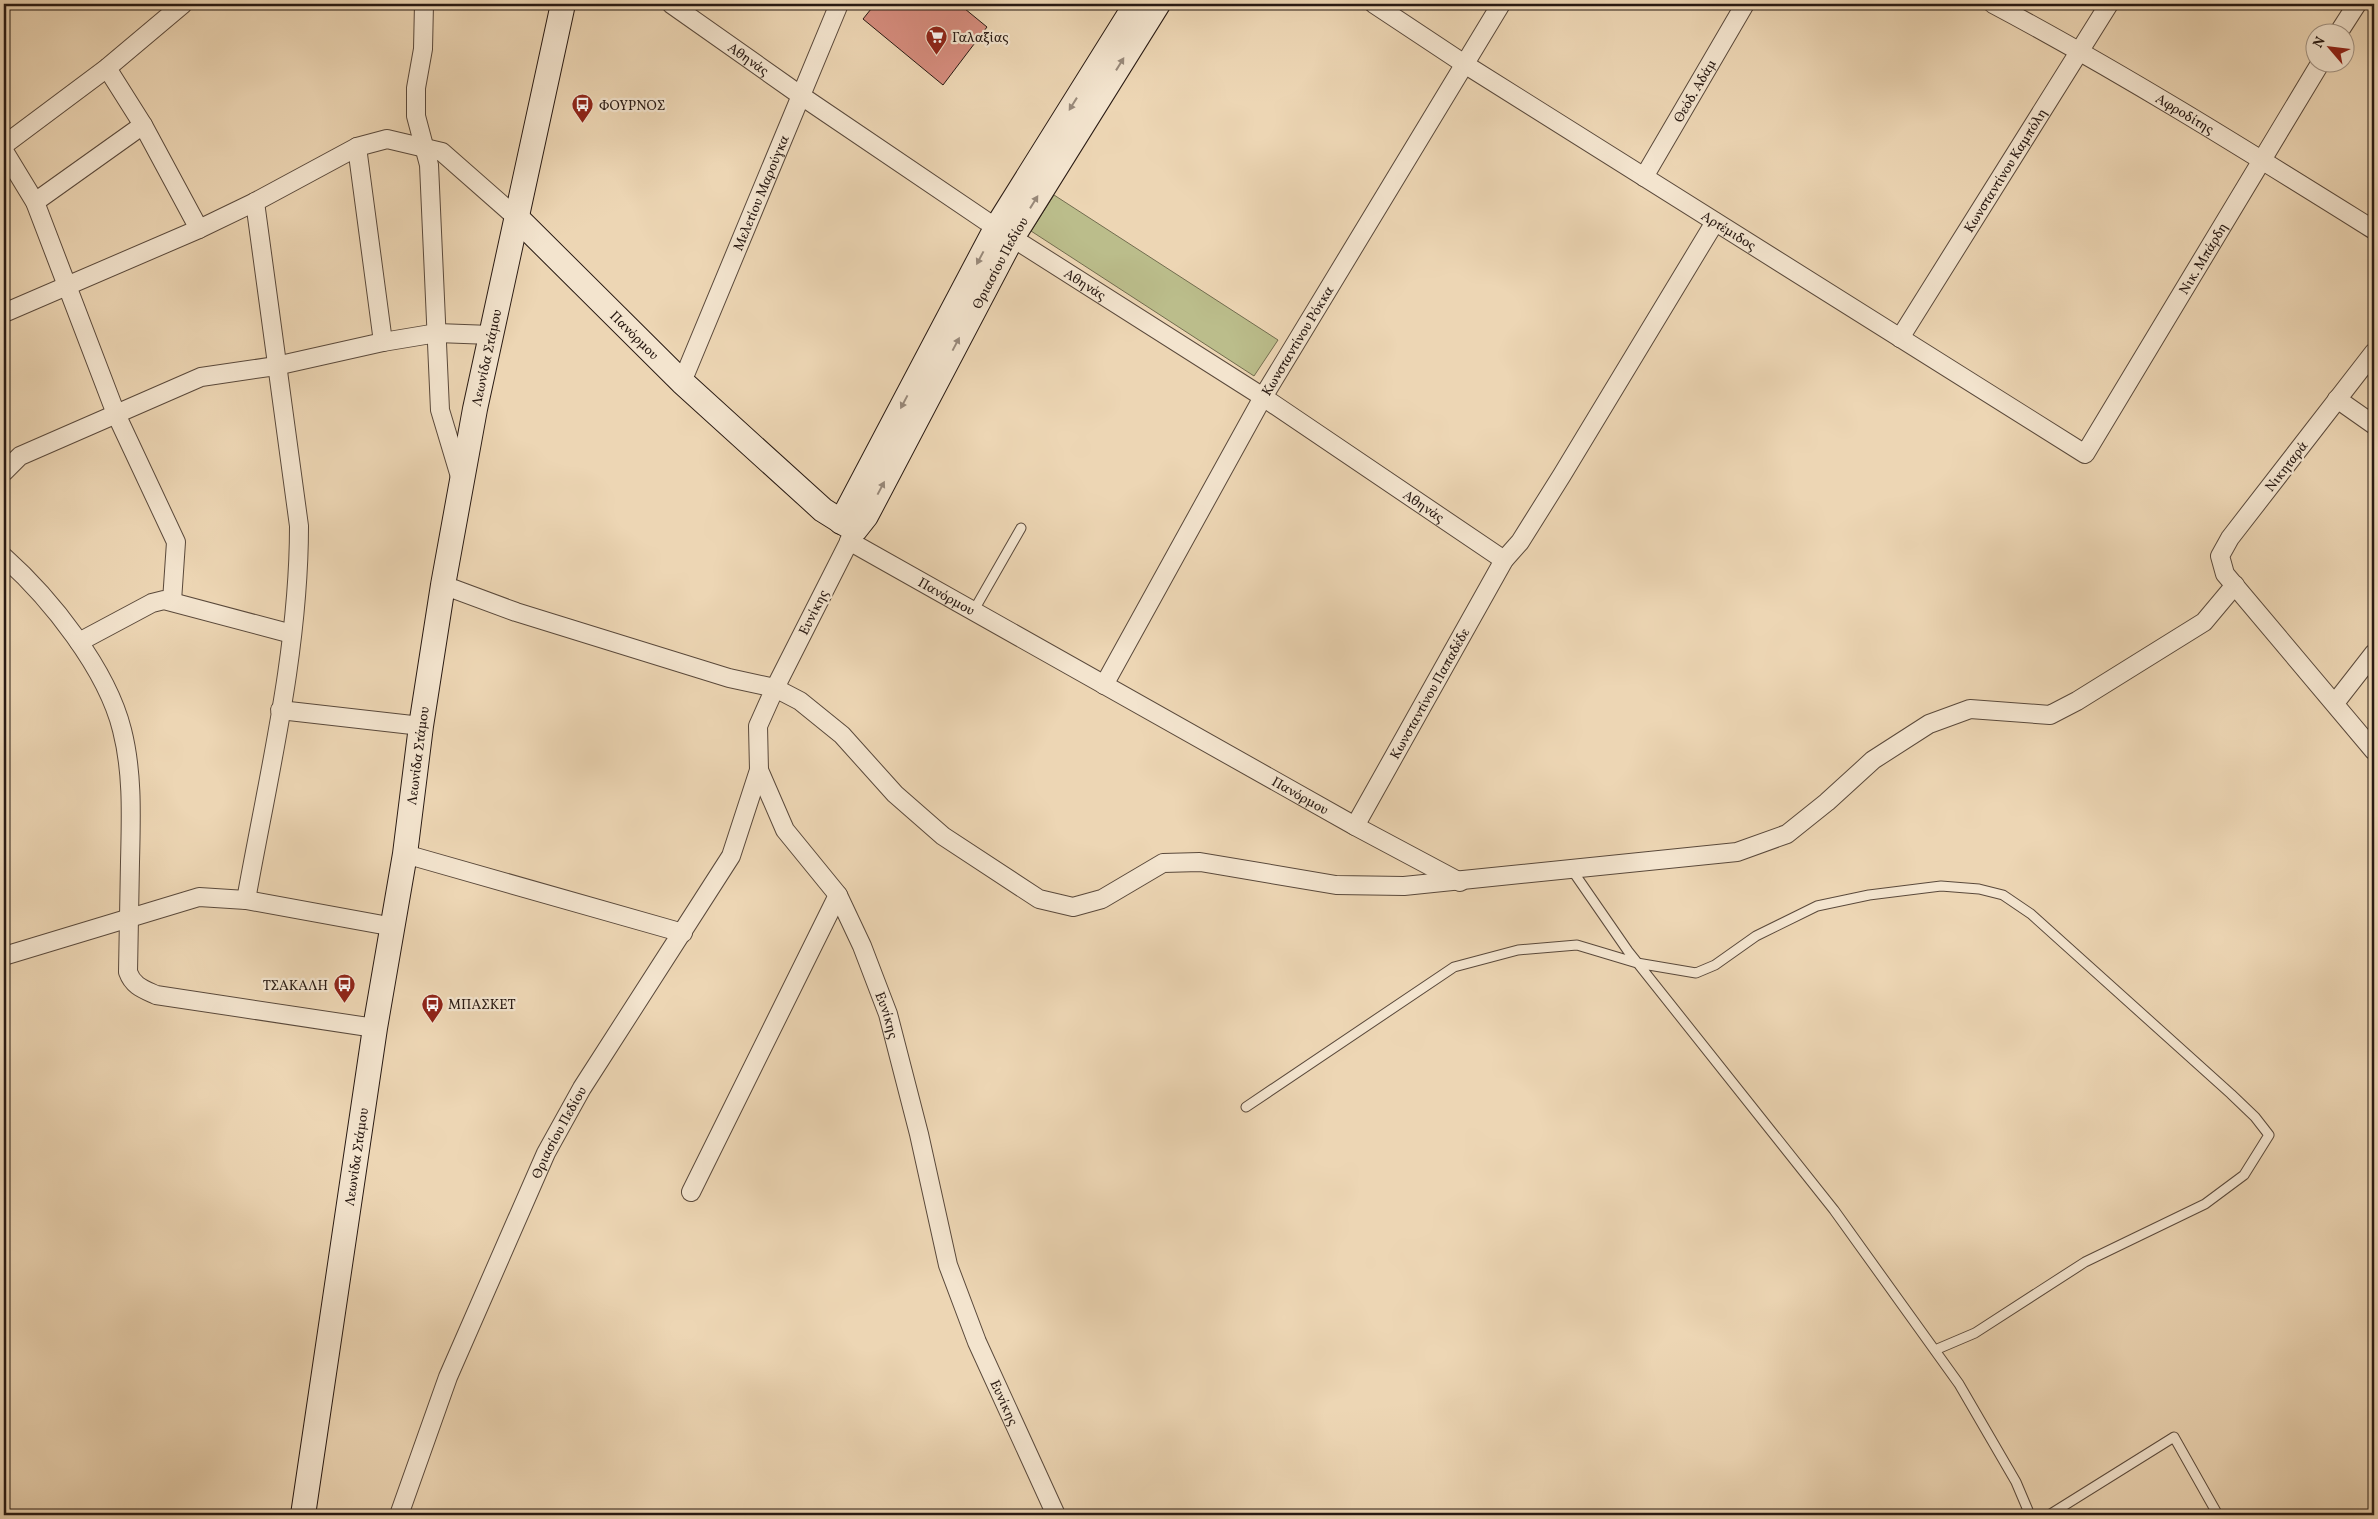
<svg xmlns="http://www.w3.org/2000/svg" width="2378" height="1519" viewBox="0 0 2378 1519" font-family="Vollkorn,serif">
<rect width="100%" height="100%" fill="#edd6b4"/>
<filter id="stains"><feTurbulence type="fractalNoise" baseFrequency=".004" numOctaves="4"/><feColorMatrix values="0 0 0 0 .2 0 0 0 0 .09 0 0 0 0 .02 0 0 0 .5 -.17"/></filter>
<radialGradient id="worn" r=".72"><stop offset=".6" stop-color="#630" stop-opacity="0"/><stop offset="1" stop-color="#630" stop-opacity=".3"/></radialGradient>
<!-- green -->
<path fill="#bbbd8b" stroke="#726c4f" d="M 1054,195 L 1278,340 L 1254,376 L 1031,231 Z"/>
<!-- building -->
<path fill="#d58c7d" stroke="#291a13" d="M 875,4 L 959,4 L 987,27 L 943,85 L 863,19 Z"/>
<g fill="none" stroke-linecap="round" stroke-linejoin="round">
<defs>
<path id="lane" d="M 974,610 L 1021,528
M 1572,870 L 1628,951 L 1834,1210 L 1959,1384 L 2016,1482 L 2030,1515
M 1246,1107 L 1454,967 L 1518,950 L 1577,945 L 1637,963 L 1696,973 L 1715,965 L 1756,936 L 1817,906 L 1869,895 L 1941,886 L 1979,889 L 2003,895 L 2031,914 L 2231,1094 L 2255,1117 L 2269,1135 L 2244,1175 L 2205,1204 L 2085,1262 L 1975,1333 L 1935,1350
M 2049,1515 L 2174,1437 L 2218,1515"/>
<g id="street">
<path d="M 424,4 L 423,49 L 416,88 L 416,116 L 429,165 L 440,410 L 461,480"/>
<path id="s1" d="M 671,4 L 800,95 L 986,221 L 1263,397 L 1504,560"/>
<path id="s2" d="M 1374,4 L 1466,65 L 2085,454 L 2321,62"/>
<path id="s3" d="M 1993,4 C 2123,73 2249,152 2374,230"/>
<path d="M 2339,32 L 2357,4"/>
<path d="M 107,68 L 143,125 L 199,229"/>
<path d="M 4,145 L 107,68 L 183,4"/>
<path d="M 357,147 L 383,342"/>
<path d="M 4,151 L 35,202 L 116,414 L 176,542 L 172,601"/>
<path id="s4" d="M 1644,177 L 1745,4"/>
<path d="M 35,202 L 143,125"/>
<path d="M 4,313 L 199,229 L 255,202 L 357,147 L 387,139 L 442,152 L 517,218"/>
<path id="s5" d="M 1900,338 L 2109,4"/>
<path d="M 2374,352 L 2230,538 L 2220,556 L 2225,574 L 2374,751"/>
<path id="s6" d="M 682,382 L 839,4"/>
<path d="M 2337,399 L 2374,425"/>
<path d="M 4,472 L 20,456 L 201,377 L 276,366 L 383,342 L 437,333 L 491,335"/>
<path id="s7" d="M 855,530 L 775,688 L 758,726 L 759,770 L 785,830 L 838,895 L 862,946 L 888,1014 L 919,1134 L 948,1265 L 977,1342 L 1056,1515"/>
<path id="s8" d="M 849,541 L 1355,826 L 1460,882"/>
<path d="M 4,557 C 50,598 107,669 122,730 C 133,773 131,818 130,862 C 129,898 129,935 128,972 C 133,986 143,989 156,995 L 375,1028"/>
<path d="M 443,585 L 516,612 L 729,678 L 775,688 L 800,701 L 842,735 L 895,794 L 943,836 L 1039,899 L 1073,907 L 1102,899 L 1163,863 L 1200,862 L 1336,885 L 1404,886 L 1737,852 L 1787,834 L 1827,802 L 1873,760 L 1929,724 L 1970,709 L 2050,715 L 2077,701 L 2204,622 L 2235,585"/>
<path d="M 79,642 L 152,603 L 164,600 L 292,634"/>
<path id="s9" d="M 1104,685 L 1263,397 L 1501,4"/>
<path d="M 2335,703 L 2374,653"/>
<path d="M 280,710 L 421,726"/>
<path id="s10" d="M 1355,826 L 1504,560 L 1520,542 L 1562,475 L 1715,222"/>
<path d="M 405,854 L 683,933"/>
<path d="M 246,900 C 268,777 299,652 299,526 L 255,202"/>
<path d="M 4,956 L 199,897 L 246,900 L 394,927"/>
<path d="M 691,1192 L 838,895"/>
<path id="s11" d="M 399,1515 L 448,1377 L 546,1153 L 582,1088 L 731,856 L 759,770"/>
</g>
<g id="secondary">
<path id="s12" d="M 517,218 L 682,382 L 823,510 L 855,530 L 866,516 L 1012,238 L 1158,4"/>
<path d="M 841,522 L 996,228 L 1136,4"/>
<path id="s13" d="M 303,1515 L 375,1028 L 405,854 L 421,726 L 443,585 L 475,409 L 563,4"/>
</g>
</defs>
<!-- lane casing -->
<use href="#lane" stroke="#5a493b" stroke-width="11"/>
<!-- street casing -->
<use href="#street" stroke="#5a493b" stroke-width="20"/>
<!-- secondary casing -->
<use href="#secondary" stroke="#291a13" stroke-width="26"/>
<!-- lane -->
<use href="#lane" stroke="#f3e4ce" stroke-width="9"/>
<!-- street -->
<use href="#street" stroke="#f3e4ce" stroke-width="18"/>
<!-- secondary -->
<use href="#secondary" stroke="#f3e4ce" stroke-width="24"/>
</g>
<!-- one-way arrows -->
<defs><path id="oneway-solid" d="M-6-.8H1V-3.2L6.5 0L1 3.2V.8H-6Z" transform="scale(1.25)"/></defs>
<g fill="#98897a">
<use href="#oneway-solid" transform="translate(1120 64) rotate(-58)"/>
<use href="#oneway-solid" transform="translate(1073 104) rotate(122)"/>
<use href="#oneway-solid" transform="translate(1034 202) rotate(-58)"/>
<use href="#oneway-solid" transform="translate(980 258) rotate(118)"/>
<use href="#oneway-solid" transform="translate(956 344) rotate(-62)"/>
<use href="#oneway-solid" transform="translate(904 402) rotate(118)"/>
<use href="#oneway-solid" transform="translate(881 488) rotate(-62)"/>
</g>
<!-- icons -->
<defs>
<symbol id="supermarket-pin" viewBox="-11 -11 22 30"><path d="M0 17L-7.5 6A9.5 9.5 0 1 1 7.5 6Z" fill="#8f2418" stroke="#f3e4ce"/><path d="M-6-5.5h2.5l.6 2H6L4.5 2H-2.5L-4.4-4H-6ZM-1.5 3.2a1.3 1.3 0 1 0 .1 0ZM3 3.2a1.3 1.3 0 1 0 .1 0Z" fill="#fff"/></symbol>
<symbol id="bus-pin" viewBox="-11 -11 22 30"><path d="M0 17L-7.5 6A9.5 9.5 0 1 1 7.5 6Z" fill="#8f2418" stroke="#f3e4ce"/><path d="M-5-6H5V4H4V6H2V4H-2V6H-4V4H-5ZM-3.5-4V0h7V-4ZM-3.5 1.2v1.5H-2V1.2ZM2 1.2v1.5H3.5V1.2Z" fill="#fff"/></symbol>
</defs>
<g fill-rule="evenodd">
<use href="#supermarket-pin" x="924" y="24" width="25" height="34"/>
<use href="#bus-pin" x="570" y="92" width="25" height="34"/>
<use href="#bus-pin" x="332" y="972" width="25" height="34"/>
<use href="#bus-pin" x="420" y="992" width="25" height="34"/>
</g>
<g text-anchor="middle" stroke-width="4.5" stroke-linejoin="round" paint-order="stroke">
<!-- poi labels -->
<g font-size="14" fill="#291a13" stroke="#f3e4ce" text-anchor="start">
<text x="952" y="42">Γαλαξίας</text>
<text x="599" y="110">ΦΟΥΡΝΟΣ</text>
<text x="328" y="990" text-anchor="end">ΤΣΑΚΑΛΗ</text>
<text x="448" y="1009">ΜΠΑΣΚΕΤ</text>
</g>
<!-- street labels -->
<g font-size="14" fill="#291a13" stroke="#f3e4ce">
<text dy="5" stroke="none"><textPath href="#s1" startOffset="95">Αθηνάς</textPath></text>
<text dy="5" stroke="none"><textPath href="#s4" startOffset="100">Θεόδ. Αδάμ</textPath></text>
<text dy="5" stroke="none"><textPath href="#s3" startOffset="221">Αφροδίτης</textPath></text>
<text dy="5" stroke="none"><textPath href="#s5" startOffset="198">Κωνσταντίνου Καμπόλη</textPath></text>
<text dy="5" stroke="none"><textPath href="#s6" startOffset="205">Μελετίου Μαρούγκα</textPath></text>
<text dy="5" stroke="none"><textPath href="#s2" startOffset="421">Αρτέμιδος</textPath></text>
<text dy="5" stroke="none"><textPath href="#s2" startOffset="1070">Νικ. Μπάρδη</textPath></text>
<text dy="5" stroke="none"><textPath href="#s12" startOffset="765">Θριασίου Πεδίου</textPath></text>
<text dy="5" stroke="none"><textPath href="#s1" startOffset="500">Αθηνάς</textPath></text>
<text dy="5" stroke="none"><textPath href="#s12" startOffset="166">Πανόρμου</textPath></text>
<text dy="5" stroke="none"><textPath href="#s9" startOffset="395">Κωνσταντίνου Ρόκκα</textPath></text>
<text dy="5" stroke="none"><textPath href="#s13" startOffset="1172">Λεωνίδα Στάμου</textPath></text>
<text transform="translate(2286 466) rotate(-52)" y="5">Νικηταρά</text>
<text dy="5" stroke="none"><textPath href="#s1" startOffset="905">Αθηνάς</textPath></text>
<text dy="5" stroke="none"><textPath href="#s8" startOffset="112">Πανόρμου</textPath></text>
<text transform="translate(813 612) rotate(-63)" y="5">Ευνίκης</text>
<text dy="5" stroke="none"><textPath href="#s10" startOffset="152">Κωνσταντίνου Παπαδέδε</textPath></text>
<text dy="5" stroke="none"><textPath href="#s13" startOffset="768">Λεωνίδα Στάμου</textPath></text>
<text dy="5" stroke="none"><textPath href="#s8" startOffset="518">Πανόρμου</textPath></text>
<text dy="5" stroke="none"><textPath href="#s7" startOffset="542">Ευνίκης</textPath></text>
<text dy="5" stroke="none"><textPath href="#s11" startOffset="415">Θριασίου Πεδίου</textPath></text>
<text dy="5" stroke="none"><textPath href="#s13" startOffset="362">Λεωνίδα Στάμου</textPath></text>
<text dy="5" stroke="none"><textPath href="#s7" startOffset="948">Ευνίκης</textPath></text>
</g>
</g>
<!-- margin -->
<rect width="2378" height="1519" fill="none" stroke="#edd6b4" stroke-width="20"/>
<rect x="5" y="5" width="2368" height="1509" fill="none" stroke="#291a13" stroke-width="2.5"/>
<rect x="10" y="10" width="2358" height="1499" fill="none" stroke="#291a13"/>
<!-- north arrow -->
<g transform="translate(2330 48) rotate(298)"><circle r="24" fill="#f3e4ce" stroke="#a29383"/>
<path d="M0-4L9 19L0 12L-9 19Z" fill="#8f2418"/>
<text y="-8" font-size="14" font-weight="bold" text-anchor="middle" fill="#291a13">N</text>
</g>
<rect width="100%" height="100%" filter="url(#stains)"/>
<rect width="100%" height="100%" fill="url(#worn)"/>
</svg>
